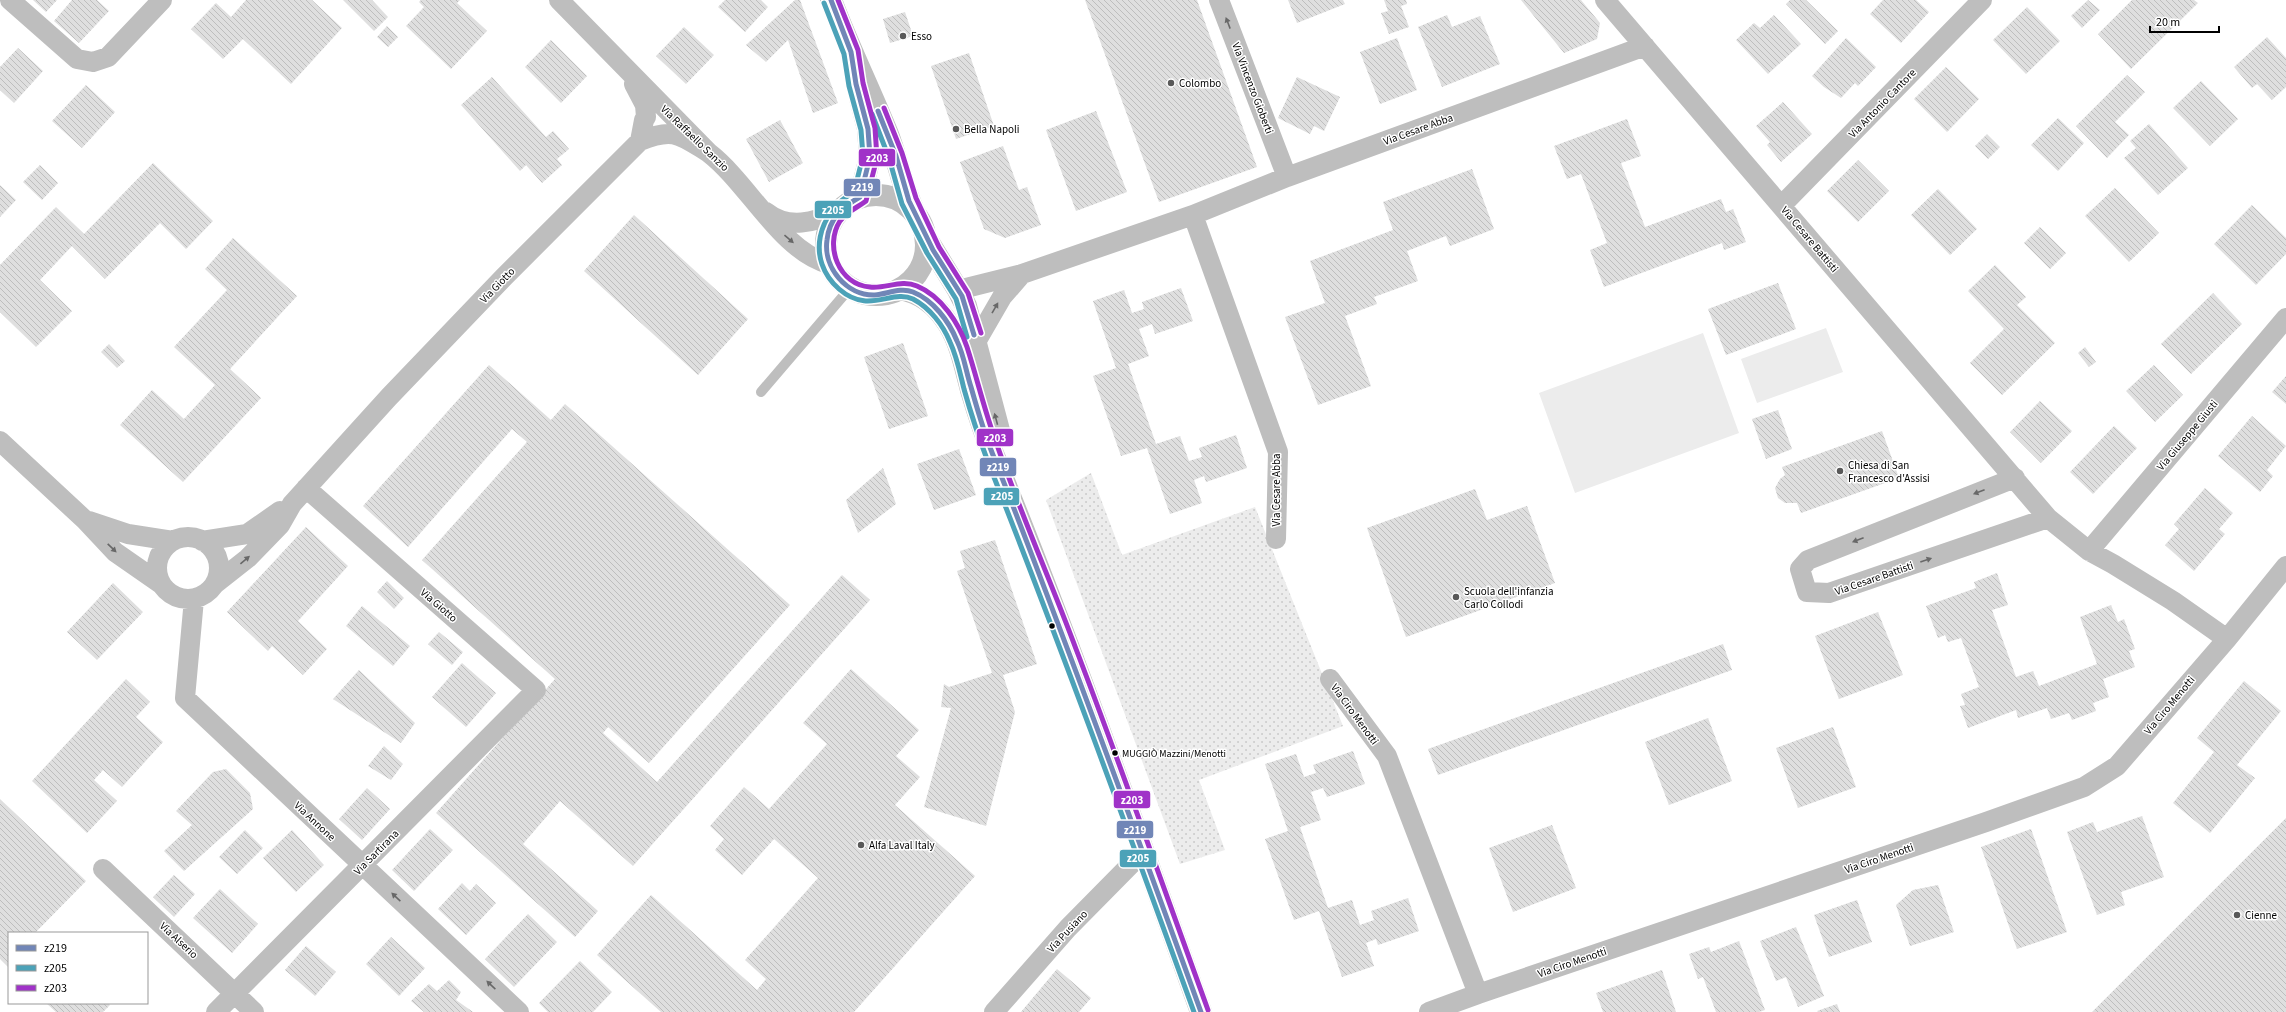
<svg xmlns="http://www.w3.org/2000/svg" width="2286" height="1012" viewBox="0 0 2286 1012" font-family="'Source Sans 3',sans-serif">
<defs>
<pattern id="grass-dots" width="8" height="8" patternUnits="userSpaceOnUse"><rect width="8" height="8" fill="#ececec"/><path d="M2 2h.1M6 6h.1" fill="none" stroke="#c9c9c9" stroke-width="1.8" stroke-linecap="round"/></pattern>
<pattern id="building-back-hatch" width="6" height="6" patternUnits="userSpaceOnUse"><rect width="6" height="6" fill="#dfdfdf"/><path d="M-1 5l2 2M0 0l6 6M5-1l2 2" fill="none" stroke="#bebebe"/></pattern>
</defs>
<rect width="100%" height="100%" fill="#fff"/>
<!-- grass -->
<path fill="url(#grass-dots)" d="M 1091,473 L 1122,555 L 1255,507 L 1343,726 L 1199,780 L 1225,850 L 1180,864 L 1046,500 Z"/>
<!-- pitch -->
<path fill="#ececec" d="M 1826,328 L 1843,372 L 1757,403 L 1741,359 Z
M 1703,333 L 1739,433 L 1575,493 L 1539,393 Z"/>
<!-- building -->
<path fill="url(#building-back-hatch)" d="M 33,0 L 57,0 L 46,12 Z
M 72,0 L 97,0 L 109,11 L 79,43 L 54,21 Z
M 246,0 L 312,0 L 342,28 L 291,84 L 243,39 L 223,59 L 191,29 L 216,3 L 231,17 Z
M 343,0 L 372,0 L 388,17 L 374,31 Z
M 421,0 L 460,0 L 457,3 L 487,31 L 451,69 L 406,26 L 424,7 L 419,2 Z
M 725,0 L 761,0 L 768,7 L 745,32 L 718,7 Z
M 795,0 L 800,0 L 838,103 L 813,113 L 788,40 L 766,62 L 746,45 Z
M 1085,0 L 1197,0 L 1257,167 L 1159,202 Z
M 1288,0 L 1343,0 L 1345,4 L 1297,23 Z
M 1384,0 L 1406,0 L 1407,4 L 1401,6 L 1409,27 L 1389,34 L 1381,13 L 1388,11 Z
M 1521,0 L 1581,0 L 1600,23 L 1597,39 L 1564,53 Z
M 1790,0 L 1806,0 L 1838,31 L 1825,44 L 1786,4 Z
M 1883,0 L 1916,0 L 1929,12 L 1901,43 L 1870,14 Z
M 2088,0 L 2100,10 L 2082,28 L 2071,16 Z
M 2132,0 L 2194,0 L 2198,3 L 2131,69 L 2098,34 Z
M 2027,7 L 2060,41 L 2026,74 L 1993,40 Z
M 905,12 L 913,36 L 890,43 L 883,19 Z
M 1447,15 L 1452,27 L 1480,16 L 1500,64 L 1442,87 L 1418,27 Z
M 1774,15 L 1801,44 L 1768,74 L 1736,40 L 1754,23 L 1760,28 Z
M 387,26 L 398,37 L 388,47 L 377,37 Z
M 684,27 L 714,55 L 686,84 L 656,56 Z
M 2267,37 L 2286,58 L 2286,87 L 2272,100 L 2257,84 L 2252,88 L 2234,67 Z
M 1397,38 L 1417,90 L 1380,104 L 1360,52 Z
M 1846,38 L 1876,67 L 1858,86 L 1855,83 L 1841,98 L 1824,87 L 1812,76 Z
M 551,40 L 587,76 L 561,103 L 525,67 Z
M 18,48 L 43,71 L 14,103 L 0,90 L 0,67 Z
M 969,53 L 994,126 L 956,139 L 931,66 Z
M 1946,67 L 1979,99 L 1947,132 L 1914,99 Z
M 2127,75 L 2145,92 L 2115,122 L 2129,135 L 2107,158 L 2076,126 Z
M 492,77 L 546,137 L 553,131 L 569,149 L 557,159 L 562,165 L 542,183 L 526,165 L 520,171 L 461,105 Z
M 1297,77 L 1340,97 L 1324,131 L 1314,126 L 1310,134 L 1278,118 Z
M 2201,81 L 2238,119 L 2210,146 L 2173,108 Z
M 86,85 L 115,112 L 82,148 L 52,121 Z
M 1783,102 L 1812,134 L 1781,162 L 1767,145 L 1770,142 L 1756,126 Z
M 1096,111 L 1127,192 L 1076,211 L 1046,130 Z
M 2058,118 L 2084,143 L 2058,171 L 2031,145 Z
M 1627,119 L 1641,156 L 1621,163 L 1645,227 L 1721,199 L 1726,212 L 1733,209 L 1746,242 L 1724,250 L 1722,243 L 1604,287 L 1590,250 L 1607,243 L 1581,174 L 1567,179 L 1554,146 Z
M 780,120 L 803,163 L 769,182 L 746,139 Z
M 2149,124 L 2188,168 L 2158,195 L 2124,158 L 2136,148 L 2130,141 Z
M 1987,134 L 2000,147 L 1988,159 L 1975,146 Z
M 1003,146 L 1019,190 L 1027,187 L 1041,225 L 1005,238 L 984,229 L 960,162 Z
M 1858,160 L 1889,191 L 1858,222 L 1827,191 Z
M 153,163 L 213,221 L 186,249 L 160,223 L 105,279 L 72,246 L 40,280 L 72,311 L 36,347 L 0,312 L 0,265 L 56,207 L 84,234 Z
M 40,165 L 58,183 L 42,200 L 23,182 Z
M 1472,169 L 1494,229 L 1450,246 L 1446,236 L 1407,251 L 1418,281 L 1374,297 L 1377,304 L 1345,316 L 1371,386 L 1318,405 L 1285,317 L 1325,303 L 1310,261 L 1393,230 L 1383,202 Z
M 0,185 L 16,200 L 0,217 Z
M 2115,188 L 2159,233 L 2129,262 L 2085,216 Z
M 1938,189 L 1977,229 L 1950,255 L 1911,215 Z
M 2252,205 L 2286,238 L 2286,254 L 2256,285 L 2214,244 Z
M 634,215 L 748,319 L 698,375 L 584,271 Z
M 2040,227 L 2066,253 L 2050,269 L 2024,243 Z
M 233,238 L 297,296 L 230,369 L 261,398 L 183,482 L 120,425 L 152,390 L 184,419 L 215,385 L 174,347 L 227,290 L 205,269 Z
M 1995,265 L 2026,297 L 2017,305 L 2055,343 L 2002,395 L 1970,363 L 2004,329 L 1968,291 Z
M 1778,283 L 1796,329 L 1726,355 L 1708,309 Z
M 1181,288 L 1193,321 L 1155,334 L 1152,324 L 1139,329 L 1149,356 L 1128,364 L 1156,444 L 1180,436 L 1189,461 L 1202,457 L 1199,448 L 1236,435 L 1247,468 L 1206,482 L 1204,476 L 1194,480 L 1202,503 L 1170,514 L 1147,448 L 1121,456 L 1093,376 L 1116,368 L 1093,301 L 1124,290 L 1132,313 L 1144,309 L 1142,302 Z
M 2213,293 L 2242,324 L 2191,374 L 2161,344 Z
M 903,343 L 928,416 L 889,429 L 864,357 Z
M 109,344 L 125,361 L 117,368 L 101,352 Z
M 2085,347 L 2096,362 L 2089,367 L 2078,353 Z
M 489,365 L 551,420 L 565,404 L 790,605 L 649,763 L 608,727 L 603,733 L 657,782 L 842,575 L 870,600 L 633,866 L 560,801 L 523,844 L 598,911 L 575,937 L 436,813 L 555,679 L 422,560 L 527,442 L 512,429 L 408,547 L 363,506 Z
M 2154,365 L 2183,395 L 2155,422 L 2126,391 Z
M 2286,376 L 2286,404 L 2272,392 Z
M 2040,401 L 2072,431 L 2041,463 L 2010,432 Z
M 1778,410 L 1792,449 L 1766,459 L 1752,419 Z
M 2252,416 L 2286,446 L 2267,470 L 2273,476 L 2260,492 L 2218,456 Z
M 2114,426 L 2137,448 L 2093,494 L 2070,472 Z
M 1882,431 L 1899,478 L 1801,513 L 1797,503 L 1785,503 L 1778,498 L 1775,488 L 1780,479 L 1785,475 L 1782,467 Z
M 959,449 L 976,495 L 934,510 L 917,464 Z
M 883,468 L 896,504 L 858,533 L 846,500 Z
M 2205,488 L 2233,513 L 2219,529 L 2225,534 L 2194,571 L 2165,545 L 2179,529 L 2174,524 Z
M 1475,489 L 1487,520 L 1527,506 L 1555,583 L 1406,637 L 1367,528 Z
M 306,527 L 348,566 L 298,621 L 327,649 L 303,675 L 272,646 L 268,651 L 227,612 Z
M 995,540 L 1037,664 L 1003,675 L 1015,712 L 986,826 L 924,807 L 951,708 L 941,707 L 944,684 L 949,687 L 992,673 L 957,571 L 965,568 L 960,551 Z
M 1997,573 L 2008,605 L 1992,610 L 2016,677 L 2033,671 L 2039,686 L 2097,664 L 2080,617 L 2111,605 L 2118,622 L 2124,619 L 2135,649 L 2129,651 L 2135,667 L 2103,679 L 2109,697 L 2093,703 L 2096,711 L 2072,720 L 2069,713 L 2051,719 L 2047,708 L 2018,718 L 2016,710 L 1968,728 L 1960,706 L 1965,705 L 1961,694 L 1979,687 L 1961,638 L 1948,642 L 1945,635 L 1938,638 L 1926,606 L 1976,588 L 1974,582 Z
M 387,581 L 404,598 L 394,609 L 377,592 Z
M 113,583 L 143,612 L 97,660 L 67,632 Z
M 362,606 L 410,646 L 393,666 L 346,626 Z
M 1878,612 L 1903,675 L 1839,699 L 1815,636 Z
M 439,632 L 463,652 L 452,665 L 428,644 Z
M 1723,644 L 1732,670 L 1438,775 L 1428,749 Z
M 462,663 L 496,693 L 466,727 L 432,697 Z
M 851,669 L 919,730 L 896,756 L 920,777 L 895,805 L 975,876 L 854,1012 L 661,1012 L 597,955 L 651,895 L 757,990 L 766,979 L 745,960 L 818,878 L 774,839 L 742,875 L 715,850 L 724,839 L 710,826 L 744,787 L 769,809 L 827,744 L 803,723 Z
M 359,670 L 415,723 L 401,743 L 333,699 Z
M 126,679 L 150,702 L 136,717 L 163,742 L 122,787 L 103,770 L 94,780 L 117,801 L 87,833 L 32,781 Z
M 2244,681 L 2281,711 L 2237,765 L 2255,778 L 2210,833 L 2173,803 L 2214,752 L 2197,738 Z
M 1708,718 L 1732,781 L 1669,805 L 1645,742 Z
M 1833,727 L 1856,787 L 1798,808 L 1776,748 Z
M 384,746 L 403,764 L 391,780 L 368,766 Z
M 1353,751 L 1365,784 L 1327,797 L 1323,788 L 1311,792 L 1321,820 L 1300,827 L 1328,908 L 1352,900 L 1360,925 L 1374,920 L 1371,911 L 1408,898 L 1419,931 L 1378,945 L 1376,939 L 1366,943 L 1374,966 L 1342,977 L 1319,911 L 1294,920 L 1265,839 L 1288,831 L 1265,764 L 1296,754 L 1304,777 L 1316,773 L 1313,765 Z
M 226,769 L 250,793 L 253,809 L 184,871 L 164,851 L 192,825 L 176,811 L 213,772 Z
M 367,788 L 390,809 L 362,840 L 339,819 Z
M 0,799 L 86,881 L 35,933 L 9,933 L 9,968 L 0,959 Z
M 2142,816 L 2164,877 L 2121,892 L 2125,905 L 2097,915 L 2067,832 L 2093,822 L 2097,832 Z
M 2286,818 L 2286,1012 L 2092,1012 Z
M 1552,825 L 1576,888 L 1513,912 L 1489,848 Z
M 430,829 L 453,850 L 414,891 L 392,870 Z
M 2031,829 L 2067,932 L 2017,949 L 1981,847 Z
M 245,830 L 263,848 L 237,874 L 219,857 Z
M 292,830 L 324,865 L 296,892 L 263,858 Z
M 174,875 L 195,894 L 174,917 L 153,897 Z
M 462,883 L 470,891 L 476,884 L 496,903 L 466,935 L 438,909 Z
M 1938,885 L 1954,932 L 1910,946 L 1896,905 L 1913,890 Z
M 220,889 L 258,924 L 232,953 L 193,918 Z
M 1857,900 L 1872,942 L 1829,957 L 1814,915 Z
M 528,914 L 557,942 L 514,987 L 485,959 Z
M 1796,927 L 1824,996 L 1798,1007 L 1786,977 L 1776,981 L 1760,941 Z
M 391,937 L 425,968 L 399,996 L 366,964 Z
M 1739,941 L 1765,1010 L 1759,1012 L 1716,1012 L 1703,977 L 1698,979 L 1689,954 L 1709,947 L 1711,952 Z
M 306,946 L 336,972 L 315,996 L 285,970 Z
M 580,961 L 612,992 L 593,1012 L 548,1012 L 539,1003 Z
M 1057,969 L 1091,998 L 1079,1012 L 1021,1012 Z
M 1662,970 L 1676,1012 L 1603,1012 L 1596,993 Z
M 449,980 L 461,992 L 456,1000 L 473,1012 L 424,1012 L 411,1001 L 429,984 L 437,991 Z
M 46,1003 L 108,1003 L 110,1005 L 103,1012 L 56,1012 Z
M 1837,1004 L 1840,1012 L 1818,1012 L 1817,1011 Z"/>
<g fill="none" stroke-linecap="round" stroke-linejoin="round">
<!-- lane -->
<path stroke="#bebebe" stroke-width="10" d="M 761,392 L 850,288"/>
<!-- street -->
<path stroke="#bebebe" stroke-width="20" d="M 10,0 L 77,59 L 93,62 L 108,57 L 162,0
M 559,0 L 709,153 C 749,184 781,251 829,264
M 1219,0 L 1287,177
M 1605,0 L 2048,518 L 2089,551 L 2113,564 L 2173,601 L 2227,639
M 634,84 L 645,105 L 646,117 L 644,120 L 640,141
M 1782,205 L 1982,0
M 766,212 C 788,230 815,222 838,212
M 1193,215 L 1278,452 L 1276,539
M 958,290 L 1022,274 L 1193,215 L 1287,177 L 1645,46
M 976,342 L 1002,297 L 1022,274
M 0,441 L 85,520 L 115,552 L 161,584
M 2015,478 L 1808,560 L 1800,569 L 1807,592 L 1829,593 L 2048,518
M 89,521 L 128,534 L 173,541
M157 568a31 31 0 1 1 62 0a31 31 0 1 1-62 0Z
M 202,541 L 247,534 L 280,511
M 2089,551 L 2286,318
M 215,584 L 248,558 L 280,525 L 292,504 L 389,397 L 504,277 L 640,141 C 674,127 680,135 709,153
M 194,599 L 185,698 L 519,1012
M 1330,679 L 1387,756 L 1478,994 L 1986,822 L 2084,787 L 2117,766 L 2227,639 L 2286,566
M 103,869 L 254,1012
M 216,1012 L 536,690 L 306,488
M 994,1012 L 1068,928 L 1143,852
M 1429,1012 L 1478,994"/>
<!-- primary -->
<path stroke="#bebebe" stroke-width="22" d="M 831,0 C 848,45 869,88 887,132 C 898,159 902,187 915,213
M826 245a50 50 0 1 1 100 0a50 50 0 1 1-100 0Z
M 860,197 L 870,157 L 868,129 L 860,98
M 925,236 L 958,290 L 966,306 L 1000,434
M 899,289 C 921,292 938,307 949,325 C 961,345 965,368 971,390 C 978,414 986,438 996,461 C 1070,643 1135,828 1201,1012"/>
<defs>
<path id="bus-1" d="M 831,0 L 851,52 L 856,84 L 868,129 L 870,157 L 860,197 C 842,207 829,219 827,240 C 823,268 847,296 875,295 C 887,294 901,287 913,292 C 933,300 949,321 957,341 C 964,355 966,372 971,387 C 978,412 985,436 995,460 C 1067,643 1134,827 1201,1012
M 878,111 L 896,156 L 909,201 L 933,250 L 962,296 L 974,335"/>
<path id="bus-2" d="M 824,3 L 844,54 L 849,86 L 861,130 L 863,156 L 854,192 C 818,212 805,259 839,289 C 869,315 891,289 913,299 C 930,308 943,325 950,342 C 957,357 960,373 964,389 C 971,414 979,438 988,462 C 1060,644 1127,828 1194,1012
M 872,114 L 889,158 L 902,204 L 927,253 L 956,299 L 967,337"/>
<path id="bus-3" d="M 838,0 L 858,50 L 863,83 L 875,128 L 877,158 L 866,201 C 857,208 847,211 840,221 C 824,246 839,285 870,287 C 886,289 901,279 917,286 C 941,296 959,323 967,347 C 977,378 984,409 995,439 C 1019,510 1050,579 1076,649 C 1122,769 1164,889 1208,1010
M 884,108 L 902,153 L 916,198 L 939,247 L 968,293 L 981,333"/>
</defs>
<!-- bus-1 casing -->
<use href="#bus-1" stroke="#fff" stroke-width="8"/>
<!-- bus-2 casing -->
<use href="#bus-2" stroke="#fff" stroke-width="8"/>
<!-- bus-3 casing -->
<use href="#bus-3" stroke="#fff" stroke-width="8"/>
<!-- bus-1 -->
<use href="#bus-1" stroke="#7186b7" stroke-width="5"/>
<!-- bus-2 -->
<use href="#bus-2" stroke="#4ca2b8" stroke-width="5"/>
<!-- bus-3 -->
<use href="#bus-3" stroke="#a032c8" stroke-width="5"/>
</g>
<!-- one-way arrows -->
<defs><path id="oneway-solid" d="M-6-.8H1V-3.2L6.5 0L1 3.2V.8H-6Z"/></defs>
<g fill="#686868">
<use href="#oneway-solid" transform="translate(1228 23) rotate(-111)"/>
<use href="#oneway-solid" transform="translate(789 239) rotate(41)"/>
<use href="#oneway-solid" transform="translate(995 308) rotate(-60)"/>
<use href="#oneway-solid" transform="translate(996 419) rotate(-105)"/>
<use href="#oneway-solid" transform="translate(1979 492) rotate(159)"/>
<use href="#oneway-solid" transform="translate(1858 540) rotate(159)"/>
<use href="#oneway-solid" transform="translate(112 548) rotate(44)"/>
<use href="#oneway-solid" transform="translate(245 560) rotate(-40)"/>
<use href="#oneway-solid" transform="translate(1926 560) rotate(-19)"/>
<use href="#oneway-solid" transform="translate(396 897) rotate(-137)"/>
<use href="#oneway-solid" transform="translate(491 985) rotate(-137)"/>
</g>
<!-- markers -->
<g fill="#595959" stroke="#fff" stroke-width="1.5">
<circle cx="903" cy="36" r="4"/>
<circle cx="1171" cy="83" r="4"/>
<circle cx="956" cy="129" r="4"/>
<circle cx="1840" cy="471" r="4"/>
<circle cx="1456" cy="597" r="4"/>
<circle cx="861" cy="845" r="4"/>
<circle cx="2237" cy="915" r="4"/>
</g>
<g fill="#000" stroke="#fff" stroke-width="1.5">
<circle cx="1052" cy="626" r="3.5"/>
<circle cx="1115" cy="753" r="3.5"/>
</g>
<g text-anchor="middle" stroke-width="3" stroke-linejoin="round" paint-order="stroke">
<!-- bus labels -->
<g font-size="10" fill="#000" stroke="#fff" text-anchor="start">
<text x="1122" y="757">MUGGIÒ Mazzini/Menotti</text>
</g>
<!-- poi labels -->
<g font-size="11" fill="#000" stroke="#fff" text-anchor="start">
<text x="911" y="40">Esso</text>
<text x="1179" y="87">Colombo</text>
<text x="964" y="133">Bella Napoli</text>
<text x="1848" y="469">Chiesa di San<tspan x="1848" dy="13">Francesco d'Assisi</tspan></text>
<text x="1464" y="595">Scuola dell'infanzia<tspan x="1464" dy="13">Carlo Collodi</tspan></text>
<text x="869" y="849">Alfa Laval Italy</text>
<text x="2245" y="919">Cienne</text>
</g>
<!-- street labels -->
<g font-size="11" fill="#000" stroke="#fff">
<text transform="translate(1253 88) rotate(69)" y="4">Via Vincenzo Gioberti</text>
<text transform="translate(1882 103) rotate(-46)" y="4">Via Antonio Cantore</text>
<text transform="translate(1418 129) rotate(-20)" y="4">Via Cesare Abba</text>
<text transform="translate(695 138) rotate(44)" y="4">Via Raffaello Sanzio</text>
<text transform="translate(1810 239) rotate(50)" y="4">Via Cesare Battisti</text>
<text transform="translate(497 285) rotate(-46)" y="4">Via Giotto</text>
<text transform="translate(2187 435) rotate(-50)" y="4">Via Giuseppe Giusti</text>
<text transform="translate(1276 490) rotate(-90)" y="4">Via Cesare Abba</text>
<text transform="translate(1874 578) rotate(-19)" y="4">Via Cesare Battisti</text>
<text transform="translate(439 605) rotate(41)" y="4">Via Giotto</text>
<text transform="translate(2169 705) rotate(-50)" y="4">Via Ciro Menotti</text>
<text transform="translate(1355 714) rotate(54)" y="4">Via Ciro Menotti</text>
<text transform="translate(315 821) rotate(43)" y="4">Via Annone</text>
<text transform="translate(376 852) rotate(-45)" y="4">Via Sartirana</text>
<text transform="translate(1879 858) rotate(-19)" y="4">Via Ciro Menotti</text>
<text transform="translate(1067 931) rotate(-47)" y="4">Via Pusiano</text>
<text transform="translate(179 940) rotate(43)" y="4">Via Alserio</text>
<text transform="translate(1572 962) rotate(-19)" y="4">Via Ciro Menotti</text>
</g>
</g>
<g stroke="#fff" stroke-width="1.5">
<rect x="858" y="148" width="38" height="19" rx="4" fill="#a032c8"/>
<rect x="843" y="178" width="38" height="19" rx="4" fill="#7186b7"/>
<rect x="814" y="200" width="38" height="19" rx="4" fill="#4ca2b8"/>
<rect x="976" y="428" width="38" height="19" rx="4" fill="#a032c8"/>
<rect x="979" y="457" width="38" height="20" rx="4" fill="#7186b7"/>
<rect x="983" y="487" width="37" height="19" rx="4" fill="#4ca2b8"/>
<rect x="1113" y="790" width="38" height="19" rx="4" fill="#a032c8"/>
<rect x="1116" y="820" width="38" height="19" rx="4" fill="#7186b7"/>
<rect x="1119" y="849" width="38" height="19" rx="4" fill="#4ca2b8"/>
</g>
<g font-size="11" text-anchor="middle" font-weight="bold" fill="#fff">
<text x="877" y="162">z203</text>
<text x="862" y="191">z219</text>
<text x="833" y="214">z205</text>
<text x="995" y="442">z203</text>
<text x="998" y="471">z219</text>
<text x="1002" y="500">z205</text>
<text x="1132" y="804">z203</text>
<text x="1135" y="834">z219</text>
<text x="1138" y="862">z205</text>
</g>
<!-- legend -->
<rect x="8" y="932" width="140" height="72" fill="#ffffff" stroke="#999999"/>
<rect x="16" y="945" width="20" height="6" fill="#7186b7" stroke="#999999"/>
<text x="44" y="952" font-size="12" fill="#000000">z219</text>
<rect x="16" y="965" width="20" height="6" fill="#4ca2b8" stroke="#999999"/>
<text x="44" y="972" font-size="12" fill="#000000">z205</text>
<rect x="16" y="985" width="20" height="6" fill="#a032c8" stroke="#999999"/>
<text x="44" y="992" font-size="12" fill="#000000">z203</text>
<!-- scale -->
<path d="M2150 26v6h69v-6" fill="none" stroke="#000000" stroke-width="2"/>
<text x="2156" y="26" font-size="12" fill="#000000" stroke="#ffffff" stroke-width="3" paint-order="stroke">20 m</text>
</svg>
